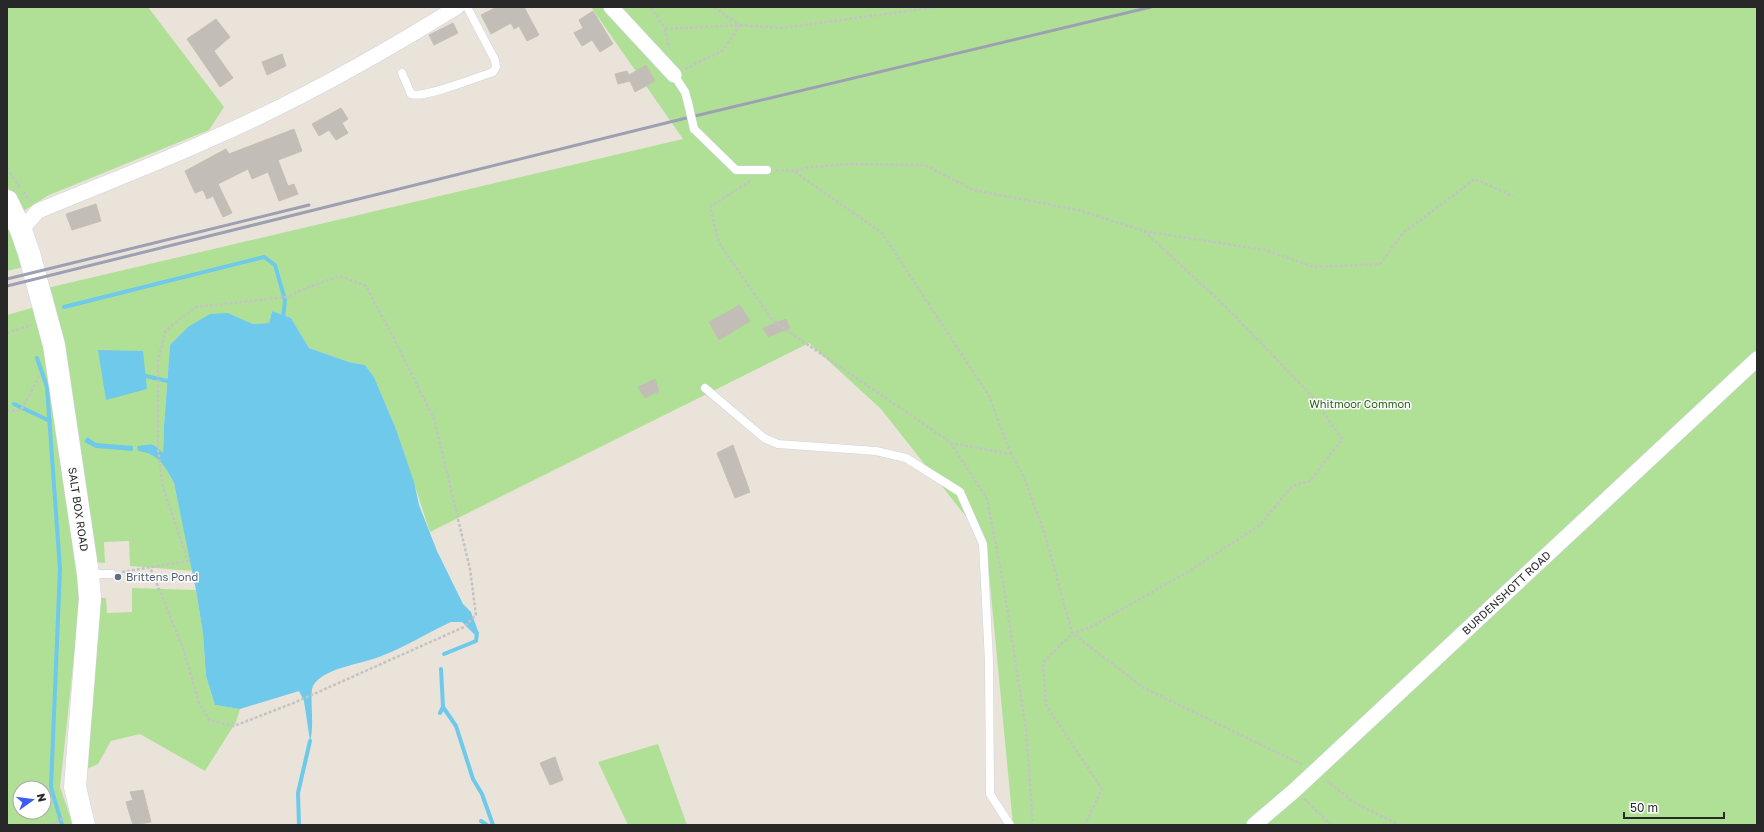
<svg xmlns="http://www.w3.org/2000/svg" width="1764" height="832" viewBox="0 0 1764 832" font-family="'Golos Text',sans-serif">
<rect width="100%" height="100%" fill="#eae3da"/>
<!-- green -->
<path fill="#afe096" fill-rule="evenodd" d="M 7,7 L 148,7 L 224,107 L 209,130 L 49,195 L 20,213 L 7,185 Z
M 591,7 L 1757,7 L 1757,825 L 1013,825 L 986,542 L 881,409 L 809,343 L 430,532 L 396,429 L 374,377 L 365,365 L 349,362 L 309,348 L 291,318 L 272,311 L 269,323 L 253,324 L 228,313 L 170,345 L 164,426 L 163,454 L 165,467 L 174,483 L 193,571 L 130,566 L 129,541 L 104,542 L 105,563 L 92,562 L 47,288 L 683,139 Z
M 7,225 L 28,266 L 7,271 Z
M 35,307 L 54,384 L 80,601 L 60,787 L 73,825 L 7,825 L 7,315 ZM 20,788 L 44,788 L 44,812 L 20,812 Z
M 132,588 L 196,590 L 203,634 L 206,676 L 215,705 L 240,709 L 236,722 L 205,771 L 140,734 L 111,741 L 98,764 L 85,770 L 95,598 L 106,598 L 107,613 L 132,612 Z
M 658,744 L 687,825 L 628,825 L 598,762 Z"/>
<!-- water -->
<path fill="#6ec9eb" d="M 272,311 L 291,318 L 309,348 L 349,362 L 365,365 L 374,377 L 396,429 L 414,482 L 419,505 L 437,551 L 463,604 L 471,612 L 478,631 L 476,636 L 462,622 L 451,622 C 427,633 404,648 379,657 C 361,664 323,668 313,686 C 309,693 315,726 310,741 L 304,701 L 299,691 L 240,709 L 215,705 L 206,676 L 203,634 L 196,590 L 174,483 C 165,466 158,453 138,451 L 137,446 C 153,444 152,442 163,453 L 164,426 L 170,345 L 188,327 L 210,314 L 228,313 L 253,324 L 269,323 Z
M 98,350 L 143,351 L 147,389 L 106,400 Z
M 87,437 L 96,443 L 133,446 L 133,451 L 96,448 L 84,442 Z"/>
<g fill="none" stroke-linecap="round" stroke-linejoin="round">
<!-- stream -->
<path stroke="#6ec9eb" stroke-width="4" d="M 64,307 L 264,257 L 275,265 L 285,300 L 283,318
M 37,358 L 47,387 L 60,569 L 51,787 L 62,825
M 141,375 L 172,382
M 14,404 L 50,421
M 444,654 L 476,641 L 477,633
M 443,707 L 456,726 L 473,779 L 482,794 L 493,825
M 440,713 L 443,707 L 441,669
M 481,821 L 487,825
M 299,825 L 298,793 L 310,741"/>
</g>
<!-- building -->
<path fill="#c2bdb6" stroke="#c5bfb4" d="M 497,7 L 524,7 L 539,35 L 527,41 L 519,26 L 514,29 L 511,23 L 491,34 L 481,15 Z
M 593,11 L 613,44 L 600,52 L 592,40 L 582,46 L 574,33 L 583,28 L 579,20 Z
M 216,19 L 230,37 L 214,51 L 233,78 L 220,87 L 187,39 Z
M 453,23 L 458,33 L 434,45 L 429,35 Z
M 282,54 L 286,66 L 267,75 L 262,62 Z
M 646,65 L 655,81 L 635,92 L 630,81 L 618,84 L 615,74 L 627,71 L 629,75 Z
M 341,108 L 348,119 L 342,123 L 348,133 L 336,140 L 329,130 L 319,136 L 312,124 Z
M 294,129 L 302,151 L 278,160 L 288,186 L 294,184 L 298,194 L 279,201 L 268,172 L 252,179 L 248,169 L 218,184 L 232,213 L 223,217 L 213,196 L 207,199 L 203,190 L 195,193 L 185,171 L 226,149 L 229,154 Z
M 96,204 L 101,221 L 72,230 L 66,214 Z
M 740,305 L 750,321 L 719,340 L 709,322 Z
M 786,319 L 790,328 L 768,337 L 763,328 Z
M 655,379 L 659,391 L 645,398 L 638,387 Z
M 733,445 L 750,492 L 735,498 L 717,453 Z
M 555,757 L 563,780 L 550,785 L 540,763 Z
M 143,790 L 151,822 L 133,825 L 126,802 L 133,800 L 130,792 Z"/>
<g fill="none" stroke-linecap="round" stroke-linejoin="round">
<defs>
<path id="lane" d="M 402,73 L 411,94 C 423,99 478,77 493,72 L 496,67 L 495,60 L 467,7
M 674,75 L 685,92 L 688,103
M 694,129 L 736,170 L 767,170
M 705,388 L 764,438 L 778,444 L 876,451 L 906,458 L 960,492 L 983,544 L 989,661 L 990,794 L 1010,825
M 89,574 L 112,574"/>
<g id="street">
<path d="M 611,7 L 674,75"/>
<path d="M 21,230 L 38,211 C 95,187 154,165 211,139 C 296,102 378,56 457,7"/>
<path id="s1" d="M 1254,825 L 1295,790 L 1757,359"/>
</g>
<g id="secondary">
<path id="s2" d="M 7,201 L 21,230 L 29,253 L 54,345 L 88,574 L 90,598 L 75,787 L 84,825"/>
</g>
</defs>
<!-- lane casing -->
<use href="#lane" stroke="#cfd2e1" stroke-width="9"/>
<!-- street casing -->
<use href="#street" stroke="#cfd2e1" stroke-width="16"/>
<!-- secondary casing -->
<use href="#secondary" stroke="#cfd2e1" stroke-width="23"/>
<!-- path -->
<path stroke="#c3c3c3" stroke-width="2.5" stroke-dasharray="3 2" stroke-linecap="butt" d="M 651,7 L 665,29 L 669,48
M 714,7 L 739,25
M 665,29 L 740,25 L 782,28 L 937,7
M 685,69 L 722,51 L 740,25
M 7,168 L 20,188
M 776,170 L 794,171 L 811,167 L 846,164 L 925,165 L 973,190 L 1078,210 L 1144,231 L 1227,308 L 1310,394 L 1342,439 L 1310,481 L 1292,486 L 1260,525 L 1189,571 L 1089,628 L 1072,633 L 1043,663 L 1046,705 L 1102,789 L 1085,825
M 795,172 L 882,233 L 989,396 L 1011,454
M 750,181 L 710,207 L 719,243 L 773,321 L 950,442 L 987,499 L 1003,582 L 1026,729 L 1033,825
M 23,192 L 30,201
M 1144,231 L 1265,250 L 1314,267 L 1380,264 L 1403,233 L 1475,179 L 1513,196
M 7,333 L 32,325
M 7,411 L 21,410 L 40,375
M 950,443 L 1011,454 L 1022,473 L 1044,531 L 1072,633 L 1144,688 L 1303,765
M 122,572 L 188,561 L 163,488 L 158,449 L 158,360 L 166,330 L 196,307 L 287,297 L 311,286 L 340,276 L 366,286 L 394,339 L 434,419 L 470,569 L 476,615 L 464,627 L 296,702 L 234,726 L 209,720 L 199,703 L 183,648 L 150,567
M 1326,780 L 1353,802 L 1399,825
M 1304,799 L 1331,825
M 52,825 L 65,817"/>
<!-- lane -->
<use href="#lane" stroke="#fff" stroke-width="8"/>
<!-- street -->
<use href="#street" stroke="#fff" stroke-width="15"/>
<!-- secondary -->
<use href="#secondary" stroke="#fff" stroke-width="22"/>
<!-- rail -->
<path stroke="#9da0b2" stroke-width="3" d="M 7,279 L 309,205
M 7,286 L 674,121 L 1151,7"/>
<defs>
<path id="lane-bridge" d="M 688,103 L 694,129"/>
</defs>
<!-- lane-bridge casing -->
<use href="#lane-bridge" stroke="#cfd2e1" stroke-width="9" stroke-linecap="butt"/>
<!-- lane-bridge -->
<use href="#lane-bridge" stroke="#fff" stroke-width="8"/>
</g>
<!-- markers -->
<circle fill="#5c6f8a" stroke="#fff" stroke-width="1.5" cx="118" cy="577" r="4"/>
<g text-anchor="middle" stroke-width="3" stroke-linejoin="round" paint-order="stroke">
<!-- park labels -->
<g font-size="11" fill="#29621b" stroke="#fff">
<text x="1360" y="408">Whitmoor Common</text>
</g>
<!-- street labels -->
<g font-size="11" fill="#282828" stroke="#fff">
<text dy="4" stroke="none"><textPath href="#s2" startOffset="318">SALT BOX ROAD</textPath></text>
<text dy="4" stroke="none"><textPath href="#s1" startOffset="343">BURDENSHOTT ROAD</textPath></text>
</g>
<!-- service labels -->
<g font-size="11" fill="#4e5e75" stroke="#fff" text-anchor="start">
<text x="126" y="581">Brittens Pond</text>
</g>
</g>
<!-- border -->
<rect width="1764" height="832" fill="none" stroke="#282828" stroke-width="16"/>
<!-- north arrow -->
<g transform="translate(32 800) rotate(76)"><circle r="19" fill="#ffffff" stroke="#a9a9a9"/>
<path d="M0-3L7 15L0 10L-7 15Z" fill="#3b5cf5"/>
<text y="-6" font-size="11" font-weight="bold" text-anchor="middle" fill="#282828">N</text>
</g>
<!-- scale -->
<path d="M1624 812v6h100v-6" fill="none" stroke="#282828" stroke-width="2"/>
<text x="1630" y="812" font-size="12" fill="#282828" stroke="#ffffff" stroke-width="3" paint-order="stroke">50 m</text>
</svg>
